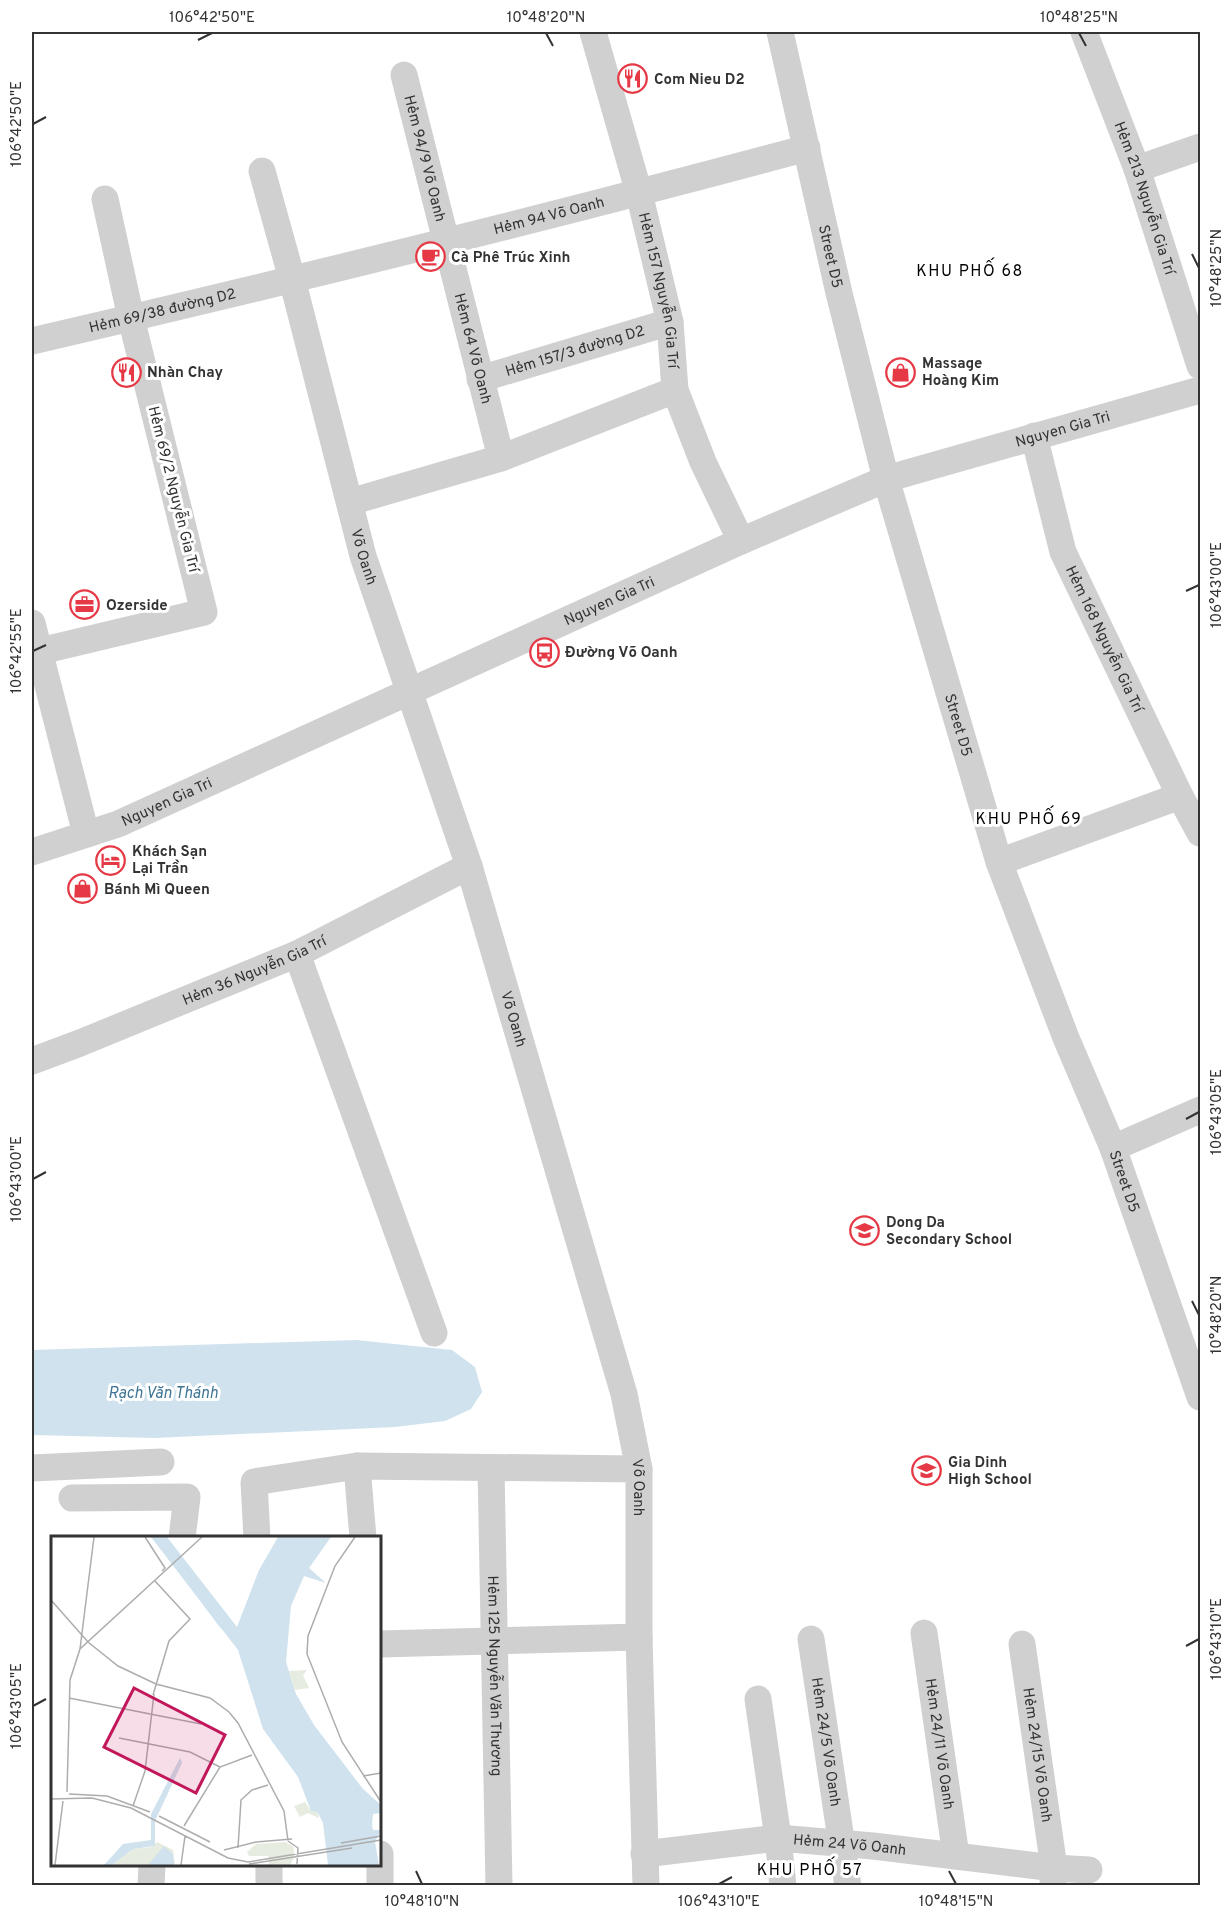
<svg xmlns="http://www.w3.org/2000/svg" width="1232" height="1917" viewBox="0 0 1232 1917" font-family="Overpass,sans-serif">
<rect width="100%" height="100%" fill="#fff"/>
<!-- water -->
<path fill="#cfe2ee" d="M 356,1340 L 452,1350 L 475,1367 L 482,1392 L 471,1409 L 445,1421 L 395,1427 L 154,1438 L 32,1435 L 32,1350 Z"/>
<g fill="none" stroke-linecap="round" stroke-linejoin="round">
<!-- minor -->
<g stroke="#d0d0d0" stroke-width="27">
<path id="s1" d="M 593,32 L 639,193 L 670,322 L 675,390 L 703,462 L 741,541"/>
<path id="s2" d="M 780,32 L 839,293 L 886,479 L 999,862 L 1066,1038 L 1113,1148 L 1200,1397"/>
<path id="s3" d="M 1084,32 L 1137,169 L 1200,366"/>
<path id="s4" d="M 404,75 L 501,458"/>
<path d="M 1137,169 L 1200,147"/>
<path id="s5" d="M 262,171 L 292,279 L 363,556 L 469,866 L 624,1394 L 639,1469 L 639,1637 L 646,1886"/>
<path id="s6" d="M 32,341 C 291,281 550,217 807,148"/>
<path id="s7" d="M 480,379 L 670,322"/>
<path id="s8" d="M 1034,436 L 1063,552 L 1180,796 L 1200,833"/>
<path d="M 350,502 L 501,458 L 675,390"/>
<path d="M 32,623 L 86,834"/>
<path d="M 32,653 L 204,612 L 131,318 L 105,199"/>
<path id="s9" d="M 32,852 L 118,824 L 741,541 L 886,479 L 1200,390"/>
<path d="M 999,862 L 1180,796"/>
<path d="M 297,954 L 434,1333"/>
<path id="s10" d="M 32,1061 L 80,1043 L 297,954 L 469,866"/>
<path d="M 1113,1148 L 1200,1110"/>
<path d="M 357,1466 L 363,1538"/>
<path d="M 32,1468 L 161,1462"/>
<path id="s11" d="M 491,1468 L 499,1886"/>
<path d="M 72,1498 L 187,1497 L 182,1538"/>
<path d="M 257,1538 L 254,1482 L 357,1466 L 639,1469"/>
<path id="s12" d="M 924,1633 L 956,1856"/>
<path id="s13" d="M 811,1639 L 848,1886"/>
<path d="M 380,1644 L 639,1637"/>
<path id="s14" d="M 1022,1644 L 1054,1868 L 1053,1884"/>
<path d="M 758,1699 L 778,1838 L 783,1886"/>
<path d="M 380,1854 L 380,1886"/>
<path id="s15" d="M 644,1854 L 778,1838 L 873,1846 L 1054,1868 L 1089,1870"/>
<path d="M 269,1864 L 269,1886"/>
<path d="M 151,1886 L 152,1864"/>
</g>
</g>
<!-- ticks -->
<path fill="none" stroke="#333" stroke-width="2" d="M 546,33 L 553,46M 1079,33 L 1086,46M 198,40 L 212,33M 33,124 L 46,117M 1192,254 L 1199,268M 1186,591 L 1199,585M 33,651 L 46,645M 1186,1119 L 1199,1112M 33,1179 L 46,1172M 1192,1301 L 1199,1315M 1186,1646 L 1199,1639M 33,1706 L 46,1699M 416,1871 L 422,1884M 949,1871 L 956,1884M 719,1884 L 732,1877"/>
<!-- icons -->
<defs>
<symbol id="restaurant-ring" viewBox="-11 -11 22 22"><circle r="9.5" fill="#fff" stroke="#e63946" stroke-width="1.5"/><path d="M-5-6h1v4h1v-4h1v4h1v-4h1v5L-1.5 .5V6h-2V.5L-5-1ZM5-6V6H3V1.5H1.5Q1.5-4 5-6Z" fill="#e63946"/></symbol>
<symbol id="cafe-ring" viewBox="-11 -11 22 22"><circle r="9.5" fill="#fff" stroke="#e63946" stroke-width="1.5"/><path d="M-5.5-4.5H6V0H3Q3 3.5 0 3.5H-2.5Q-5.5 3.5-5.5 0ZM3-3.2v2h1.7v-2ZM-6 4.5H4V6H-6Z" fill="#e63946"/></symbol>
<symbol id="shop-ring" viewBox="-11 -11 22 22"><circle r="9.5" fill="#fff" stroke="#e63946" stroke-width="1.5"/><path d="M-5-2.5h2.3a2.7 3.5 0 0 1 5.4 0H5L5.5 6h-11ZM-1.5-2.5h3a1.5 2.3 0 0 0-3 0Z" fill="#e63946"/></symbol>
<symbol id="office-ring" viewBox="-11 -11 22 22"><circle r="9.5" fill="#fff" stroke="#e63946" stroke-width="1.5"/><path d="M-6-3h4V-5.5h4V-3h4V5H-6ZM-1-4.5V-3h2v-1.5ZM-6 0V1H6V0Z" fill="#e63946"/></symbol>
<symbol id="bus-ring" viewBox="-11 -11 22 22"><circle r="9.5" fill="#fff" stroke="#e63946" stroke-width="1.5"/><path d="M-5-6H5V4H4V6H2V4H-2V6H-4V4H-5ZM-3.5-4V0h7V-4ZM-3.5 1.2v1.5H-2V1.2ZM2 1.2v1.5H3.5V1.2Z" fill="#e63946"/></symbol>
<symbol id="hotel-ring" viewBox="-11 -11 22 22"><circle r="9.5" fill="#fff" stroke="#e63946" stroke-width="1.5"/><path d="M-6-4.5h1.5V1H6V5H4.5V3h-9V5H-6ZM-4 0a1.8 1.8 0 1 1 3.6 0ZM.5 0V-2.5h3Q6-2.5 6 0Z" fill="#e63946"/></symbol>
<symbol id="school-ring" viewBox="-11 -11 22 22"><circle r="9.5" fill="#fff" stroke="#e63946" stroke-width="1.5"/><path d="M0-5L7-2L0 1L-7-2ZM-4 1L0 2.5L4 1V4Q0 6-4 4Z" fill="#e63946"/></symbol>
</defs>
<g fill-rule="evenodd">
<use href="#restaurant-ring" x="616" y="62" width="33" height="33"/>
<use href="#cafe-ring" x="414" y="240" width="33" height="33"/>
<use href="#restaurant-ring" x="110" y="356" width="33" height="33"/>
<use href="#shop-ring" x="884" y="356" width="33" height="33"/>
<use href="#office-ring" x="68" y="588" width="33" height="33"/>
<use href="#bus-ring" x="528" y="636" width="33" height="33"/>
<use href="#hotel-ring" x="94" y="844" width="33" height="33"/>
<use href="#shop-ring" x="66" y="872" width="33" height="33"/>
<use href="#school-ring" x="848" y="1214" width="33" height="33"/>
<use href="#school-ring" x="910" y="1454" width="33" height="33"/>
</g>
<g text-anchor="middle" stroke-width="6" stroke-linejoin="round" paint-order="stroke">
<!-- poi labels -->
<g font-size="15" font-weight="bold" fill="#333" stroke="#fff" text-anchor="start">
<text x="654" y="84">Com Nieu D2</text>
<text x="451" y="262">Cà Phê Trúc Xinh</text>
<text x="922" y="368">Massage<tspan x="922" dy="17">Hoàng Kim</tspan></text>
<text x="147" y="377">Nhàn Chay</text>
<text x="106" y="610">Ozerside</text>
<text x="565" y="657">Đường Võ Oanh</text>
<text x="132" y="856">Khách Sạn<tspan x="132" dy="17">Lại Trần</tspan></text>
<text x="104" y="894">Bánh Mì Queen</text>
<text x="886" y="1227">Dong Da<tspan x="886" dy="17">Secondary School</tspan></text>
<text x="948" y="1467">Gia Dinh<tspan x="948" dy="17">High School</tspan></text>
</g>
<!-- street labels -->
<g font-size="15" fill="#333" stroke="#fff">
<text dy="5" stroke="none"><textPath href="#s4" startOffset="86">Hẻm 94/9 Võ Oanh</textPath></text>
<text dy="5" stroke="none"><textPath href="#s3" startOffset="177">Hẻm 213 Nguyễn Gia Trí</textPath></text>
<text dy="5" stroke="none"><textPath href="#s6" startOffset="532">Hẻm 94 Võ Oanh</textPath></text>
<text dy="5" stroke="none"><textPath href="#s2" startOffset="230">Street D5</textPath></text>
<text dy="5" stroke="none"><textPath href="#s1" startOffset="267">Hẻm 157 Nguyễn Gia Trí</textPath></text>
<text dy="5" stroke="none"><textPath href="#s6" startOffset="134">Hẻm 69/38 đường D2</textPath></text>
<text dy="5" stroke="none"><textPath href="#s4" startOffset="282">Hẻm 64 Võ Oanh</textPath></text>
<text dy="5" stroke="none"><textPath href="#s7" startOffset="99">Hẻm 157/3 đường D2</textPath></text>
<text dy="5" stroke="none"><textPath href="#s9" startOffset="1116">Nguyen Gia Tri</textPath></text>
<text transform="translate(174 489) rotate(76)" y="5">Hẻm 69/2 Nguyễn Gia Trí</text>
<text dy="5" stroke="none"><textPath href="#s5" startOffset="399">Võ Oanh</textPath></text>
<text dy="5" stroke="none"><textPath href="#s9" startOffset="630">Nguyen Gia Tri</textPath></text>
<text dy="5" stroke="none"><textPath href="#s8" startOffset="216">Hẻm 168 Nguyễn Gia Trí</textPath></text>
<text dy="5" stroke="none"><textPath href="#s2" startOffset="716">Street D5</textPath></text>
<text dy="5" stroke="none"><textPath href="#s9" startOffset="144">Nguyen Gia Tri</textPath></text>
<text dy="5" stroke="none"><textPath href="#s10" startOffset="240">Hẻm 36 Nguyễn Gia Trí</textPath></text>
<text dy="5" stroke="none"><textPath href="#s5" startOffset="885">Võ Oanh</textPath></text>
<text dy="5" stroke="none"><textPath href="#s2" startOffset="1202">Street D5</textPath></text>
<text dy="5" stroke="none"><textPath href="#s5" startOffset="1371">Võ Oanh</textPath></text>
<text dy="5" stroke="none"><textPath href="#s11" startOffset="208">Hẻm 125 Nguyễn Văn Thương</textPath></text>
<text dy="5" stroke="none"><textPath href="#s13" startOffset="104">Hẻm 24/5 Võ Oanh</textPath></text>
<text dy="5" stroke="none"><textPath href="#s12" startOffset="112">Hẻm 24/11 Võ Oanh</textPath></text>
<text dy="5" stroke="none"><textPath href="#s14" startOffset="112">Hẻm 24/15 Võ Oanh</textPath></text>
<text dy="5" stroke="none"><textPath href="#s15" startOffset="207">Hẻm 24 Võ Oanh</textPath></text>
</g>
<!-- neighbourhood labels -->
<g font-size="16" letter-spacing="1.5" fill="#000" stroke="#fff">
<text x="970" y="276">KHU PHỐ 68</text>
<text x="1029" y="824">KHU PHỐ 69</text>
<text x="810" y="1875">KHU PHỐ 57</text>
</g>
<!-- water labels -->
<g font-size="16" font-style="italic" fill="#3f7597" stroke="#fff">
<text x="163" y="1398">Rạch Văn Thánh</text>
</g>
</g>
<!-- overview -->
<g transform="translate(51 1536)">
<rect width="330" height="330" fill="#fff"/>
<path d="M 256,134 L 252,139 L 258,152 L 244,154 L 238,135 ZM 254,266 L 260,275 L 267,277 L 268,282 L 257,277 L 249,281 L 243,270 ZM 106,306 L 122,314 L 124,329 L 61,329 L 82,313 L 101,311 ZM 234,306 L 242,310 L 244,320 L 239,329 L 212,329 L 218,328 L 217,320 L 198,320 L 196,316 L 205,308 Z" fill="#e6ecdf"/>
<path d="M 100,1 L 116,1 L 186,91 L 208,34 L 227,1 L 280,1 L 258,32 L 275,47 L 253,40 L 240,70 L 235,126 L 245,158 L 263,189 L 312,253 L 330,269 L 330,277 L 322,278 L 321,289 L 322,294 L 330,294 L 324,306 L 328,329 L 277,329 L 272,287 L 267,277 L 260,275 L 247,241 L 212,193 L 187,114 ZM 129,222 L 131,227 L 104,285 L 104,310 L 82,313 L 61,329 L 53,329 L 72,308 L 100,304 L 100,278 ZM 113,310 L 122,318 L 123,329 L 97,329 Z" fill="#cfe2ee"/>
<path fill="none" stroke="#cfe2ee" stroke-width="3" d="M 104,1 L 121,25M 112,1 L 127,20M 130,24 L 181,92 L 218,112 L 247,186 L 298,253 L 307,253 L 303,263 L 309,301M 124,28 L 169,89 L 196,116 L 215,174 L 273,268 L 286,308M 309,309 L 312,329"/>
<path fill="none" stroke="#adadad" stroke-width="1.5" d="M 94,1 L 114,32 L 111,35M 304,1 L 284,30 L 257,100 L 256,118 L 291,206 L 330,266M 0,64 L 37,106 L 67,130 L 105,148 L 159,162 L 178,176 L 187,187 L 233,275 L 237,305M 29,113 L 43,1M 102,159 L 118,105 L 139,83 L 104,45M 18,162 L 150,188M 68,202 L 139,216 L 169,231M 312,240 L 330,237M 16,256 L 19,144 L 29,113 L 151,1M 18,258 L 56,260 L 99,276M 0,263 L 41,262 L 80,272 L 177,322 L 197,326 L 330,304M 82,270 L 94,235 L 103,158M 108,280 L 159,306M 133,290 L 169,231 L 201,219M 237,305 L 247,312 L 246,328M 290,307 L 330,300M 187,312 L 190,264 L 201,254 L 217,249M 173,314 L 205,306 L 241,303M 198,328 L 301,312M 4,329 L 12,265M 130,329 L 134,300"/>
<path fill="#c2185b" fill-opacity="0.15" stroke="#c2185b" stroke-width="3" d="M 83,152 L 174,199 L 145,257 L 53,211 Z"/>
<rect width="330" height="330" fill="none" stroke="#333" stroke-width="3"/>
</g>
<!-- border -->
<rect width="1232" height="1917" fill="none" stroke="#ffffff" stroke-width="66"/>
<rect x="33" y="33" width="1166" height="1851" fill="none" stroke="#333" stroke-width="2"/>
<g font-size="15" text-anchor="middle" fill="#333">
<text x="212" y="22">106°42'50"E</text>
<text x="546" y="22">10°48'20"N</text>
<text x="1079" y="22">10°48'25"N</text>
<text transform="translate(16 124) rotate(-90)" y="5">106°42'50"E</text>
<text transform="translate(1216 268) rotate(-90)" y="5">10°48'25"N</text>
<text transform="translate(1216 585) rotate(-90)" y="5">106°43'00"E</text>
<text transform="translate(16 651) rotate(-90)" y="5">106°42'55"E</text>
<text transform="translate(1216 1112) rotate(-90)" y="5">106°43'05"E</text>
<text transform="translate(16 1179) rotate(-90)" y="5">106°43'00"E</text>
<text transform="translate(1216 1315) rotate(-90)" y="5">10°48'20"N</text>
<text transform="translate(1216 1639) rotate(-90)" y="5">106°43'10"E</text>
<text transform="translate(16 1706) rotate(-90)" y="5">106°43'05"E</text>
<text x="422" y="1906">10°48'10"N</text>
<text x="719" y="1906">106°43'10"E</text>
<text x="956" y="1906">10°48'15"N</text>
</g>
</svg>
